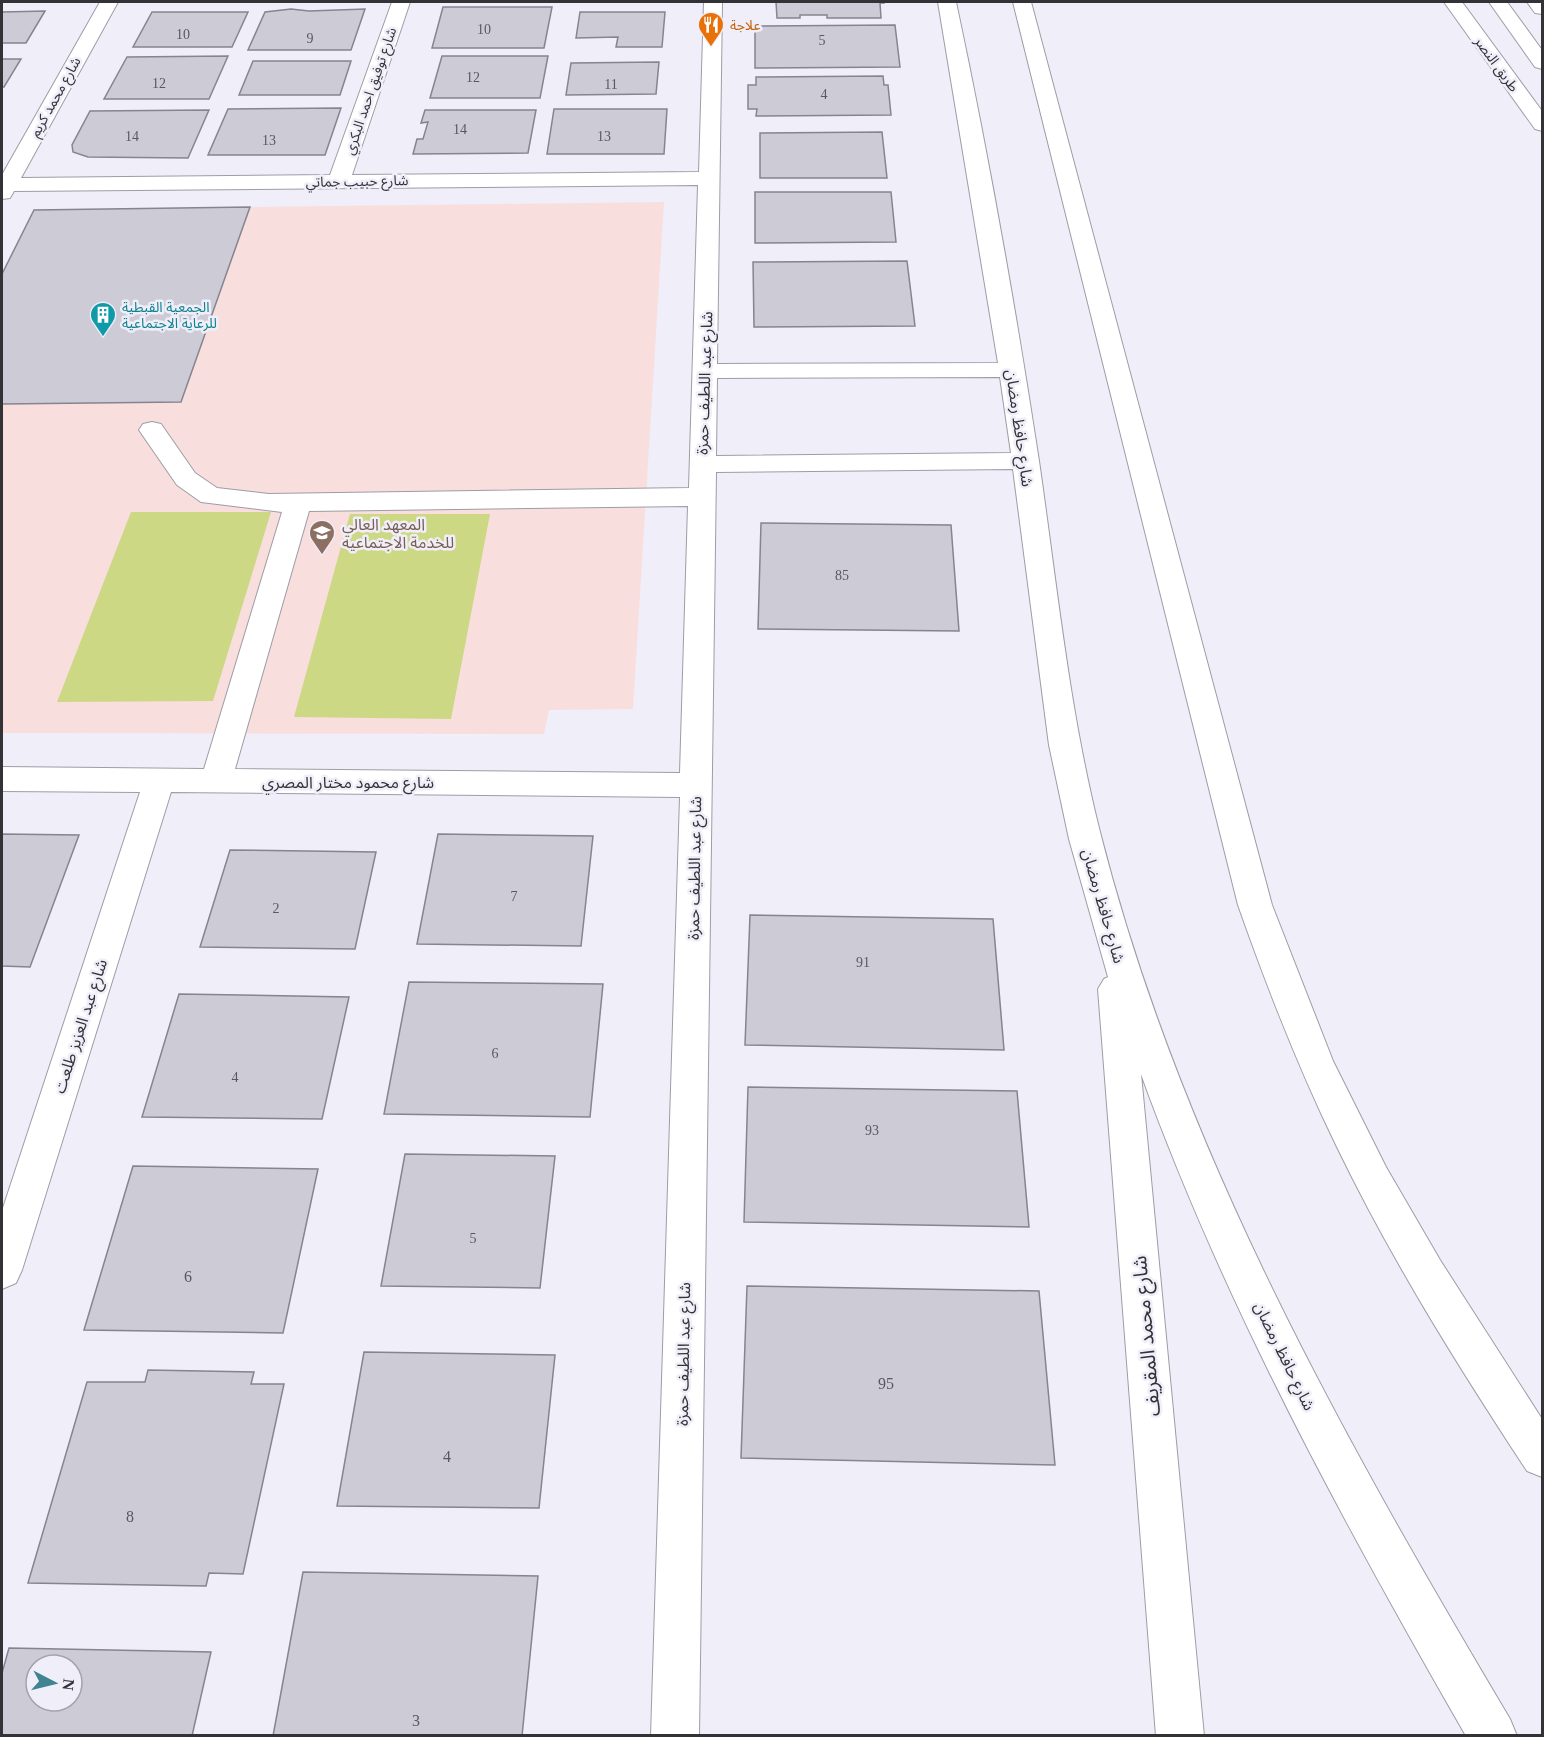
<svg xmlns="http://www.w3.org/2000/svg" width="1544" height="1737" viewBox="0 0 1544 1737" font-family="'Times New Roman','Noto Sans Arabic',serif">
<rect width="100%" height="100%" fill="#f0eef9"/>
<!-- education -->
<path fill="#f9dede" d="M 664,202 L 633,709 L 549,710 L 544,734 L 2,733 L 2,404 L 181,402 L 250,207 Z"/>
<!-- green -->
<path fill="#ccd884" d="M 131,512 L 271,512 L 213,701 L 57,702 Z
M 350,514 L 490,514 L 451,719 L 294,717 Z"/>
<!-- building -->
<path fill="#cdcbd6" stroke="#86848e" stroke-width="1.5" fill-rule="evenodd" d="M 776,2 L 884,2 L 884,3 L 880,3 L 881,18 L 827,18 L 827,15 L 800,15 L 800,18 L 777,18 Z
M 443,7 L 552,7 L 544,48 L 432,48 Z
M 291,9 L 309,11 L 365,9 L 351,50 L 248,50 L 265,12 Z
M 45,11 L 26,43 L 2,43 L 2,12 Z
M 152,12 L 248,12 L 232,47 L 133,47 Z
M 580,12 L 665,12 L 662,47 L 616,47 L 618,37 L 576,38 Z
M 895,25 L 900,67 L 755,68 L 755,26 Z
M 228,56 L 209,99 L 104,99 L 127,57 Z
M 442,56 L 548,56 L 540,98 L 430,98 Z
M 2,59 L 21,59 L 4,87 L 2,87 Z
M 253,61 L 351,61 L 340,95 L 239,95 Z
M 659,62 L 656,94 L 566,95 L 571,63 Z
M 883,76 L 884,85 L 888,85 L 891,115 L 756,116 L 757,109 L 748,109 L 748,85 L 756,85 L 756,77 Z
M 341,108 L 325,155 L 208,155 L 228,109 Z
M 554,109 L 667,109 L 664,154 L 547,154 Z
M 209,110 L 188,158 L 88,157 L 73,152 L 72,145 L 90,111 Z
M 425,110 L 536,110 L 528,153 L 413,154 L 417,139 L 423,139 L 428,122 L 421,123 Z
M 882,132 L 887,178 L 760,178 L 760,133 Z
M 755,192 L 891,192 L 896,242 L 755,243 Z
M 250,207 L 181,402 L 2,404 L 2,274 L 34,210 Z
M 907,261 L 915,326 L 754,327 L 753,262 Z
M 761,523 L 951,525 L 959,631 L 758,629 Z
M 2,834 L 79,835 L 30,967 L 2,966 Z
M 438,834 L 593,836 L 581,946 L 417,944 Z
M 230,850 L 376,852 L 355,949 L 200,947 Z
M 750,915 L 993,919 L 1004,1050 L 745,1045 Z
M 409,982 L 603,984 L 590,1117 L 384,1114 Z
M 179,994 L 349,997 L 322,1119 L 142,1117 Z
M 748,1087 L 1017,1091 L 1029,1227 L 744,1222 Z
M 405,1154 L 555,1156 L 540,1288 L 381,1286 Z
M 133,1166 L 318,1169 L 283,1333 L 84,1330 Z
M 747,1286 L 1039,1291 L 1055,1465 L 741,1458 Z
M 364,1352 L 555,1355 L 539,1508 L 337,1506 Z
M 148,1370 L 254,1372 L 251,1384 L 284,1384 L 243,1574 L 209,1573 L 206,1586 L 28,1583 L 87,1382 L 145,1382 Z
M 303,1572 L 538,1576 L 522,1736 L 273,1736 Z
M 9,1648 L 211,1652 L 192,1736 L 2,1736 L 2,1673 ZM 36,1665 L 72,1665 L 72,1701 L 36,1701 Z"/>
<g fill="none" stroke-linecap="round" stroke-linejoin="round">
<defs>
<path id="minor" d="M 100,2 L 118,2 L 21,178 L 330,175 L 392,2 L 410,2 L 352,175 L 699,172 L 704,2 L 722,2 L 717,364 L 998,363 L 938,2 L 956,2 C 988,152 1016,310 1039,461 C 1057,585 1069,710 1100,832 C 1181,1151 1343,1438 1510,1719 L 1517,1736 L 1466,1736 C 1343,1522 1225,1306 1141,1074 L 1204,1736 L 1156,1736 L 1098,989 L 1104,979 L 1108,977 L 1069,839 L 1049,745 L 1013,469 L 716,472 L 699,1736 L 651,1736 L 680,797 L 171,792 L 22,1270 L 16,1283 L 2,1289 L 2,1211 L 140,792 L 2,791 L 2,767 L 204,769 L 282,512 L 201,502 L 177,485 L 139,430 L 143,424 L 152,422 L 161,424 L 195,473 L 217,488 L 269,494 L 689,488 L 698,185 L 14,191 L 10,198 L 2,199 L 2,175 ZM 1000,377 L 1011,453 L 716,456 L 717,378 ZM 688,506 L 680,773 L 235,769 L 309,511 Z
M 1013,2 L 1031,2 L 1272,905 L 1333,1061 L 1386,1167 L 1440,1260 L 1542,1419 L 1542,1477 L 1527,1471 C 1458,1366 1391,1259 1336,1145 C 1298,1067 1267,987 1238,905 Z"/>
<path id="highway" d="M 1444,2 L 1462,2 L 1542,111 L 1542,131 L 1535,129 Z
M 1489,2 L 1507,2 L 1542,50 L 1542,69 L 1535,67 Z
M 1527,2 L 1542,2 L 1542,14 L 1535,13 Z"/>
</defs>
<!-- minor casing -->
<use href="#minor" stroke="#9e9ca6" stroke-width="2"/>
<!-- highway casing -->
<use href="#highway" stroke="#9e9ca6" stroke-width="2"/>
<!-- minor -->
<use href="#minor" fill="#fff" fill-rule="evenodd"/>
<!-- highway -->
<use href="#highway" fill="#fff" fill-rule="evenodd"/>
</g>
<!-- icons -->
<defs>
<symbol id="restaurant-pin" viewBox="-11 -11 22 30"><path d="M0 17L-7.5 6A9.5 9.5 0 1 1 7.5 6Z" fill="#e8710a" stroke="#f0eef9"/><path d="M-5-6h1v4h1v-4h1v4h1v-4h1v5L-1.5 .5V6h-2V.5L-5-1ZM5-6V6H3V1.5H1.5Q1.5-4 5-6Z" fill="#fff"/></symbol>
<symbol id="building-pin" viewBox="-11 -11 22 30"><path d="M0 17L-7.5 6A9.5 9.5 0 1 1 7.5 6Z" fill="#0f9aa8" stroke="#f0eef9"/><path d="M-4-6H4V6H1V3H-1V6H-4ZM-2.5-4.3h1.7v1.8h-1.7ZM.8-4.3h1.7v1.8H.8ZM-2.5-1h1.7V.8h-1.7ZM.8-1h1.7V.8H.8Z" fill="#fff"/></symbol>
<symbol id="university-pin" viewBox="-11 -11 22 30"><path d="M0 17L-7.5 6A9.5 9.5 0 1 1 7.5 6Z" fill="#8d6e63" stroke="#f0eef9"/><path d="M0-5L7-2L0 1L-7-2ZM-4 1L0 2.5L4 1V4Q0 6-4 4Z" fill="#fff"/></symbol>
</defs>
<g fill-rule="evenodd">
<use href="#restaurant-pin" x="696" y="10" width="30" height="40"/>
<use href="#building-pin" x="88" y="300" width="30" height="40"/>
<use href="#university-pin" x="307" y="518" width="30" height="40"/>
</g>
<g text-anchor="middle" stroke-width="5" stroke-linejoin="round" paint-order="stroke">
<!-- far-food labels -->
<g font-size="14" fill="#c56008" stroke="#f0eef9" text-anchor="start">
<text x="730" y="30">علاجة</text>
</g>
<!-- number labels -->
<g font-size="14" fill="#5a585f">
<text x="484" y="34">10</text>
<text x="183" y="39">10</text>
<text x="310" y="43">9</text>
<text x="822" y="45">5</text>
<text x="473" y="82">12</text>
<text x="159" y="88">12</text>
<text x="611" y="89">11</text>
<text x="824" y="99">4</text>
<text x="460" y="134">14</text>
<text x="132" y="141">14</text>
<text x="604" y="141">13</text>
<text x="269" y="145">13</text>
<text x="842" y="580">85</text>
<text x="514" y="901">7</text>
<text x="276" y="913">2</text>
<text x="863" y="967">91</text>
<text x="495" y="1058">6</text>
<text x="235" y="1082">4</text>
<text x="872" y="1135">93</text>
<text x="473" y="1243">5</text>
</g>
<!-- far-street labels -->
<g font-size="14" fill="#333237" stroke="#f0eef9">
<text transform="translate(1497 64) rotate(54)" y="5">طريق النصر</text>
<text transform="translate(370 91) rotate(-71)" y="5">شارع توفيق احمد البكري</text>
<text transform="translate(55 97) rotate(-61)" y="5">شارع محمد كريم</text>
<text transform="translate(357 181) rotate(-1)" y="5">شارع حبيب جماتي</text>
</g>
<!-- far-culture labels -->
<g font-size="14" fill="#0d838f" stroke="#f0eef9" text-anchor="start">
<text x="122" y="312">الجمعية القبطية<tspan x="122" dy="16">للرعاية الاجتماعية</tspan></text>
</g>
<!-- street labels -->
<g font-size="16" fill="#333237" stroke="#f0eef9">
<text transform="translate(704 383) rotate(-88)" y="6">شارع عبد اللطيف حمزة</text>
<text transform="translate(1020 428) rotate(82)" y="6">شارع حافظ رمضان</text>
<text x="348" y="788">شارع محمود مختار المصري</text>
<text transform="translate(694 868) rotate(-89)" y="6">شارع عبد اللطيف حمزة</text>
<text transform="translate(1104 906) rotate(74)" y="6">شارع حافظ رمضان</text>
<text transform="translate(80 1026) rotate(-72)" y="6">شارع عبد العزيز طلعت</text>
<text transform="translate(683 1354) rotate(-89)" y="6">شارع عبد اللطيف حمزة</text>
<text transform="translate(1285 1356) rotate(64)" y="6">شارع حافظ رمضان</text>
</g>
<!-- education labels -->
<g font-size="16" fill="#785e54" stroke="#f0eef9" text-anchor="start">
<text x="342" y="530">المعهد العالي<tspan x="342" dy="18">للخدمة الاجتماعيه</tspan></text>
</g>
<!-- near-number labels -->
<g font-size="16" fill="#5a585f">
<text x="188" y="1282">6</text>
<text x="886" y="1389">95</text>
<text x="447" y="1462">4</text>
<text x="130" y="1522">8</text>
<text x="416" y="1726">3</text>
</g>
<!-- near-street labels -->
<g font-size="20" fill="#333237" stroke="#f0eef9">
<text transform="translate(1146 1336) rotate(-95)" y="7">شارع محمد المقريف</text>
</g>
</g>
<!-- border -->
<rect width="1544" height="1737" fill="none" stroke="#333237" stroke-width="6"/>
<!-- north arrow -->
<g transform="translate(54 1683) rotate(97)"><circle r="28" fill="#f0eef9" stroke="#a4a3ab" stroke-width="1.5"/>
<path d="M0-4.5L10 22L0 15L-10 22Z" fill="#408393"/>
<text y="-9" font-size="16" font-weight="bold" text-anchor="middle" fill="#333237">N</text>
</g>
</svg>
